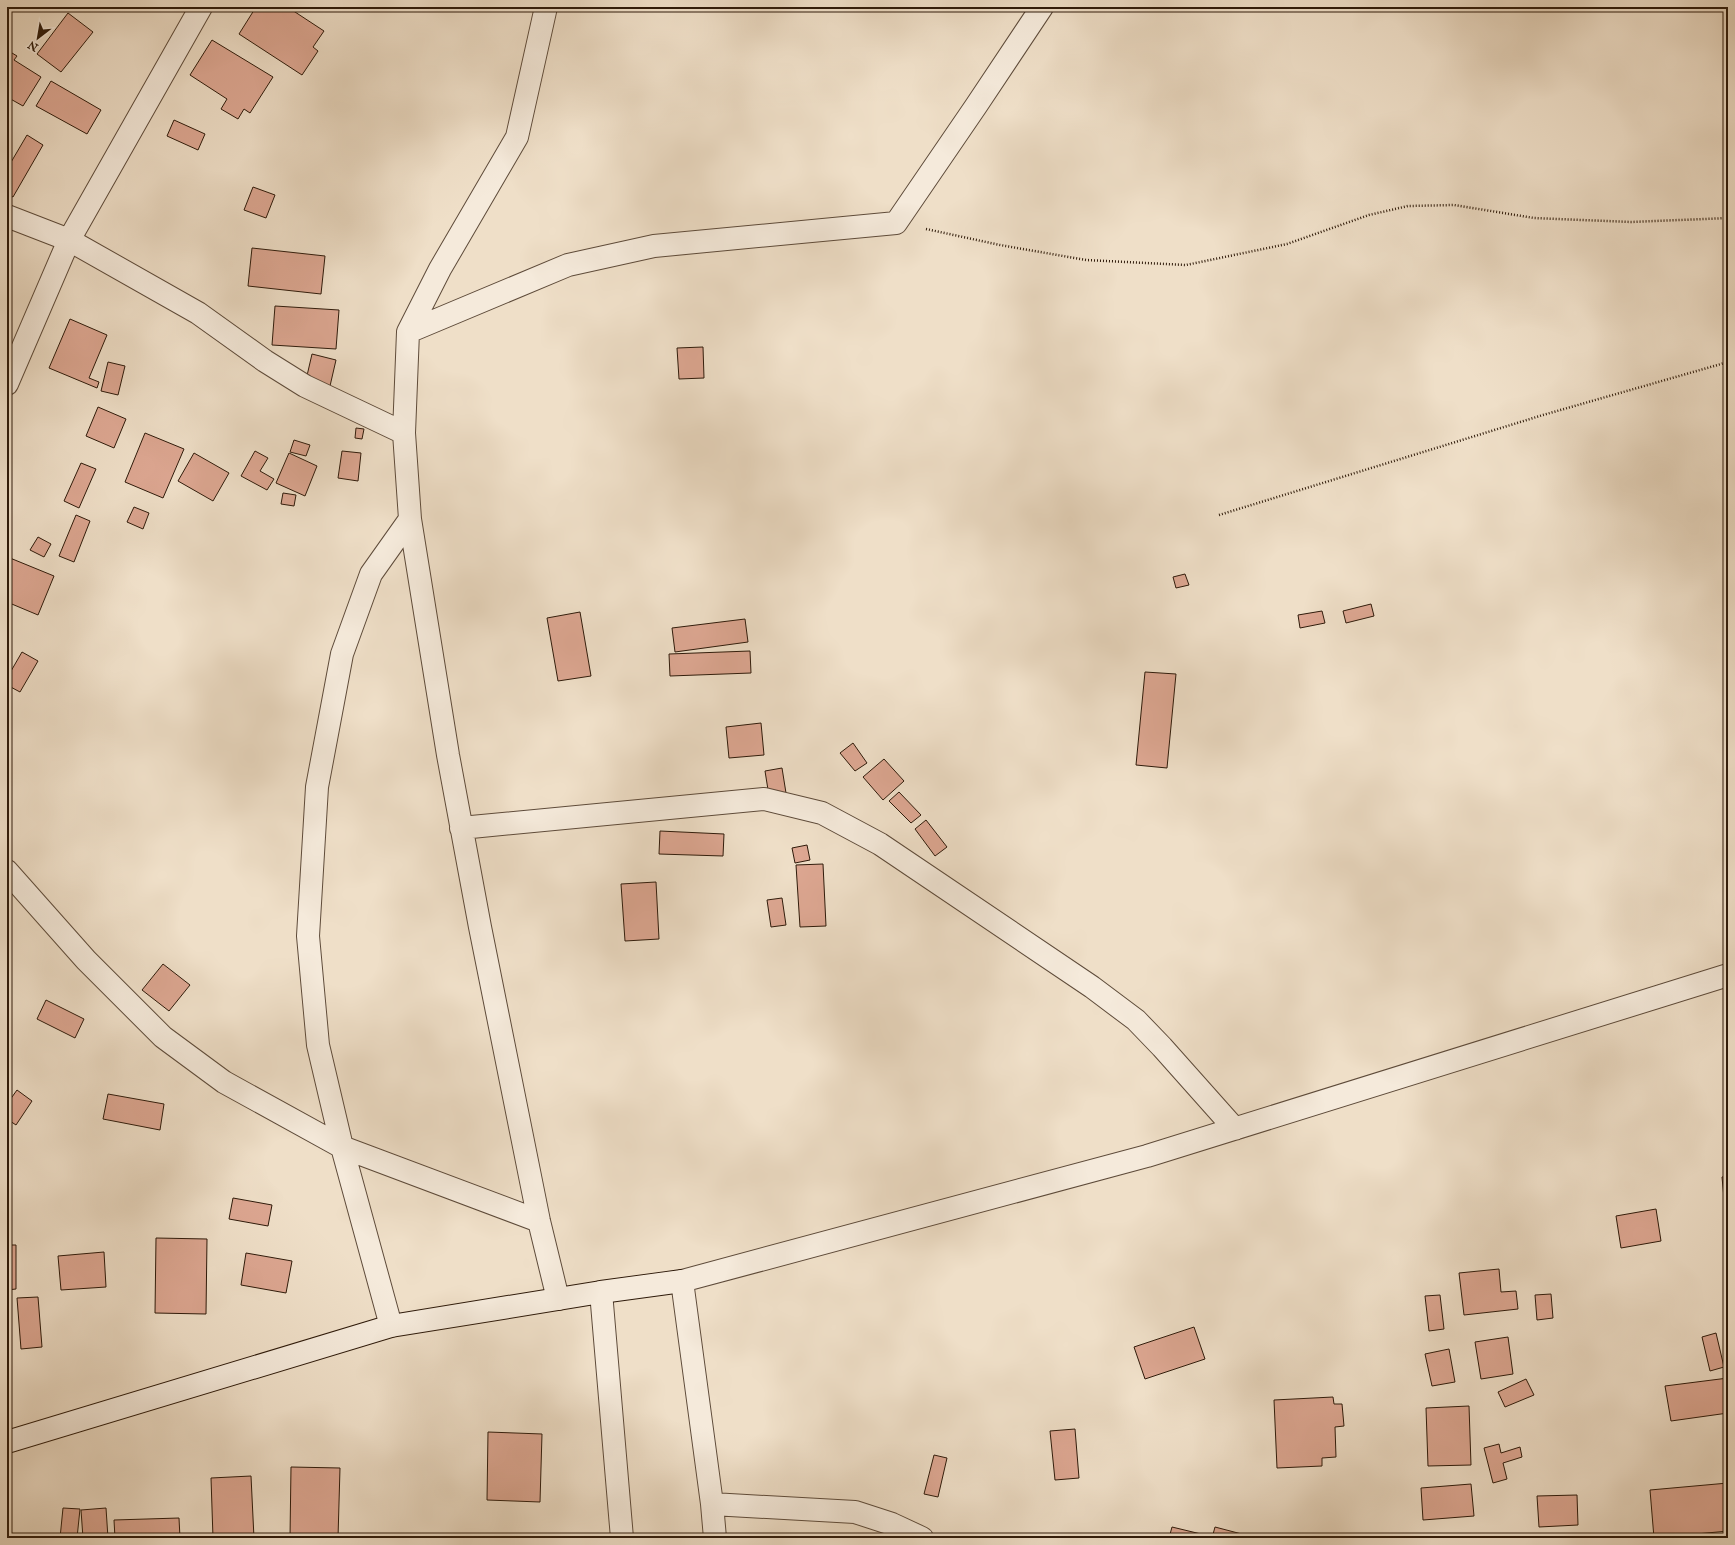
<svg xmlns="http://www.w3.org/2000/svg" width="1735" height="1545" viewBox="0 0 1735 1545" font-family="'IM FELL English',serif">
<rect width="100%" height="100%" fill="#efdfc8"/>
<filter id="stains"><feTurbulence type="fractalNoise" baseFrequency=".005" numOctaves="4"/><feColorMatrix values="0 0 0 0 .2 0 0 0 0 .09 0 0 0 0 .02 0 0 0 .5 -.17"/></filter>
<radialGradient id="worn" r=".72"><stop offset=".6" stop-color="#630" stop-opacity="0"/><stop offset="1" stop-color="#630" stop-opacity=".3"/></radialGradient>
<!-- building -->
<path fill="#dda792" stroke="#2e1a0a" d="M 256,7 L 294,7 L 292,10 L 324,31 L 313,47 L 318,51 L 302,75 L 239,34 Z
M 68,13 L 93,32 L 61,72 L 37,54 Z
M 212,40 L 273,77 L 250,113 L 244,109 L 238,119 L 221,109 L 227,99 L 190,75 Z
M 7,50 L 17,56 L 14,60 L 41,77 L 23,106 L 7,97 Z
M 51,81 L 101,110 L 87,134 L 36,106 Z
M 174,120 L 205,134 L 198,150 L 167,136 Z
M 27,135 L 43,145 L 13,197 L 7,194 L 7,169 Z
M 253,187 L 275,195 L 266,218 L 244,210 Z
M 252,248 L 325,256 L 321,294 L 248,286 Z
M 275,306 L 339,310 L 336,349 L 272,345 Z
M 70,319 L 107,335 L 89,378 L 99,382 L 97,388 L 49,368 Z
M 703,347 L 704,378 L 679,379 L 677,348 Z
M 312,354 L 336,360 L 330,386 L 306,380 Z
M 108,362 L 125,366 L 118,395 L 101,391 Z
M 98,407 L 126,419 L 114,448 L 86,436 Z
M 356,428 L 364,429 L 362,439 L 355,438 Z
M 145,433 L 184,449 L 163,498 L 125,482 Z
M 294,440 L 310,445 L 306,456 L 290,452 Z
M 255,451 L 268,458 L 260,471 L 274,479 L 267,490 L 241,476 Z
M 342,451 L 361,453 L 358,481 L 338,478 Z
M 194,453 L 229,473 L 213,501 L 178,481 Z
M 289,453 L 317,466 L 305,496 L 276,483 Z
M 81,463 L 96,469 L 79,508 L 64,501 Z
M 283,493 L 296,495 L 294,506 L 281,504 Z
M 134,507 L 149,513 L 143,529 L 127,522 Z
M 76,515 L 90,521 L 74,562 L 59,556 Z
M 38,537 L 51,544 L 44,557 L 30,550 Z
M 10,558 L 54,576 L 38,615 L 7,602 L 7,566 Z
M 1185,574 L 1189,585 L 1176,588 L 1173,577 Z
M 1371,604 L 1374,616 L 1346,623 L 1343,611 Z
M 1322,611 L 1325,623 L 1300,628 L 1298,615 Z
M 580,612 L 591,676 L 558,681 L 547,618 Z
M 745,619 L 748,642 L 675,652 L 672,628 Z
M 750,651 L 751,673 L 670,676 L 669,654 Z
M 22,652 L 38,661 L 20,692 L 7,685 L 7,678 Z
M 1145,672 L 1176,674 L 1167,768 L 1136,765 Z
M 761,723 L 764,755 L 729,758 L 726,727 Z
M 853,743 L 867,763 L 855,771 L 840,753 Z
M 884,759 L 904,781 L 883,800 L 863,777 Z
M 782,768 L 786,793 L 769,796 L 765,771 Z
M 899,792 L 921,815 L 911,823 L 889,801 Z
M 926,820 L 947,847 L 935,856 L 915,829 Z
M 660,831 L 724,834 L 723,856 L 659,854 Z
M 807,845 L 810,860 L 795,863 L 792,848 Z
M 823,864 L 826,926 L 800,927 L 796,865 Z
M 656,882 L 659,939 L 625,941 L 621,884 Z
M 782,898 L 786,925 L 771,927 L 767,900 Z
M 163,964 L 190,985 L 169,1011 L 142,990 Z
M 46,1000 L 84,1019 L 75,1038 L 37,1019 Z
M 17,1090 L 32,1101 L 16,1125 L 7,1119 L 7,1104 Z
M 108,1094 L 164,1104 L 160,1130 L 103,1119 Z
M 1728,1176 L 1728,1230 L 1727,1230 L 1722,1177 Z
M 233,1198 L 272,1205 L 268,1226 L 229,1219 Z
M 1656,1209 L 1661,1241 L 1621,1248 L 1616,1216 Z
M 156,1238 L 207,1239 L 206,1314 L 155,1313 Z
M 7,1245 L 16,1245 L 16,1289 L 7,1290 Z
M 104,1252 L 106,1287 L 61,1290 L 58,1256 Z
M 246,1253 L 292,1261 L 286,1293 L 241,1285 Z
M 1499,1269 L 1501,1292 L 1516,1291 L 1518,1309 L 1464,1315 L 1459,1273 Z
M 1551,1294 L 1553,1318 L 1537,1320 L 1535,1295 Z
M 1440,1295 L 1444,1329 L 1429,1331 L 1425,1296 Z
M 38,1297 L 42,1347 L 21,1349 L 17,1298 Z
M 1194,1327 L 1205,1359 L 1145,1379 L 1134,1347 Z
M 1716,1333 L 1724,1367 L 1710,1371 L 1702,1337 Z
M 1508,1337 L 1513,1374 L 1481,1379 L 1475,1342 Z
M 1449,1349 L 1455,1382 L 1432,1386 L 1425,1354 Z
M 1728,1378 L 1728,1413 L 1671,1421 L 1665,1386 Z
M 1526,1379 L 1534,1395 L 1505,1407 L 1498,1392 Z
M 1333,1397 L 1334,1404 L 1342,1404 L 1344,1426 L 1335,1427 L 1336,1457 L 1322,1458 L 1322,1466 L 1277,1468 L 1274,1400 Z
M 1469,1406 L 1471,1465 L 1428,1466 L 1426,1408 Z
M 1075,1429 L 1079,1478 L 1055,1480 L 1050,1431 Z
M 488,1432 L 542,1434 L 540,1502 L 487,1500 Z
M 1499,1444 L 1501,1453 L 1520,1447 L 1522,1457 L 1503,1463 L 1507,1479 L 1493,1483 L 1484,1448 Z
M 934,1455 L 947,1458 L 938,1497 L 924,1494 Z
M 291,1467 L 340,1468 L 338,1538 L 290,1538 Z
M 251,1476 L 254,1538 L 213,1538 L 211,1478 Z
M 1728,1483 L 1728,1531 L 1654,1538 L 1650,1490 Z
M 1471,1484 L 1474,1516 L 1423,1520 L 1421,1488 Z
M 1577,1495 L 1578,1525 L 1539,1527 L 1537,1496 Z
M 63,1508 L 80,1509 L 77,1538 L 60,1538 Z
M 106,1508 L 108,1538 L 83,1538 L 81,1510 Z
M 179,1518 L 180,1538 L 115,1538 L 114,1520 Z
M 1172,1527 L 1201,1534 L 1200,1538 L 1169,1538 Z
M 1215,1527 L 1257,1538 L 1212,1538 Z"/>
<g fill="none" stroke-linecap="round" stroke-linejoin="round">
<defs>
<path id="street" d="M 546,7 L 517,137 L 440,269 L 408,332 L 404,433 L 410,519 L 448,755 L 480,927 L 539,1221 L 558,1299
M 7,216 L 69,240 L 198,313 L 265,361 L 305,386 L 404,433
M 408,332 L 568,265 L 654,246 L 896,223 L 976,106 L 1042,7
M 7,384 L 69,240 L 201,7
M 461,828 L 764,799 L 822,813 L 880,844 L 1092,987 L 1136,1020 L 1162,1047 L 1235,1129
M 7,871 L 86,960 L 163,1037 L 224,1082 L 342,1147 L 539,1221
M 601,1292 L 622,1538
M 391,1326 L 342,1147 L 318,1045 L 308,936 L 317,787 L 342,654 L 371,574 L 410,519
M 712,1504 L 855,1512 L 892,1524 L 922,1538
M 715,1538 L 712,1504 L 682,1281 L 1147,1156 L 1728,975"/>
<path id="secondary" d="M 7,1442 L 391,1326 L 601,1292 L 682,1281"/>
</defs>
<!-- street casing -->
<use href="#street" stroke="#5e4b3a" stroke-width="24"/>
<!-- secondary casing -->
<use href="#secondary" stroke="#2e1a0a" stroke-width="24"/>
<!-- path -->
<path stroke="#2e1a0a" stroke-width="2.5" stroke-dasharray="1 2" stroke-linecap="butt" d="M 926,229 L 1000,245 L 1086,260 L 1186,265 L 1287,244 L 1369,215 L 1408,206 L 1454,205 L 1534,218 L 1631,222 L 1728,218
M 1219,515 L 1543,415 L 1728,362"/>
<!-- street -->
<use href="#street" stroke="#f5eadb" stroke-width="22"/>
<!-- secondary -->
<use href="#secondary" stroke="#f5eadb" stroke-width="22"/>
</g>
<!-- margin -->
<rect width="1735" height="1545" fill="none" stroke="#efdfc8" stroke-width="24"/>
<rect x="8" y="8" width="1719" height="1529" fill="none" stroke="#2e1a0a" stroke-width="2"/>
<rect x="12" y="12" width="1711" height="1521" fill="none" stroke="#2e1a0a"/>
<!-- north arrow -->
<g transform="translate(38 38) rotate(211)" stroke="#f5eadb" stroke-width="3" paint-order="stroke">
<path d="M0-3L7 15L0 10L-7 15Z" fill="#2e1a0a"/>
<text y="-6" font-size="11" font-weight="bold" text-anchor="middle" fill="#2e1a0a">N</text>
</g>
<rect width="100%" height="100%" filter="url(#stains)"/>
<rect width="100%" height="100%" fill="url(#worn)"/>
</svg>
